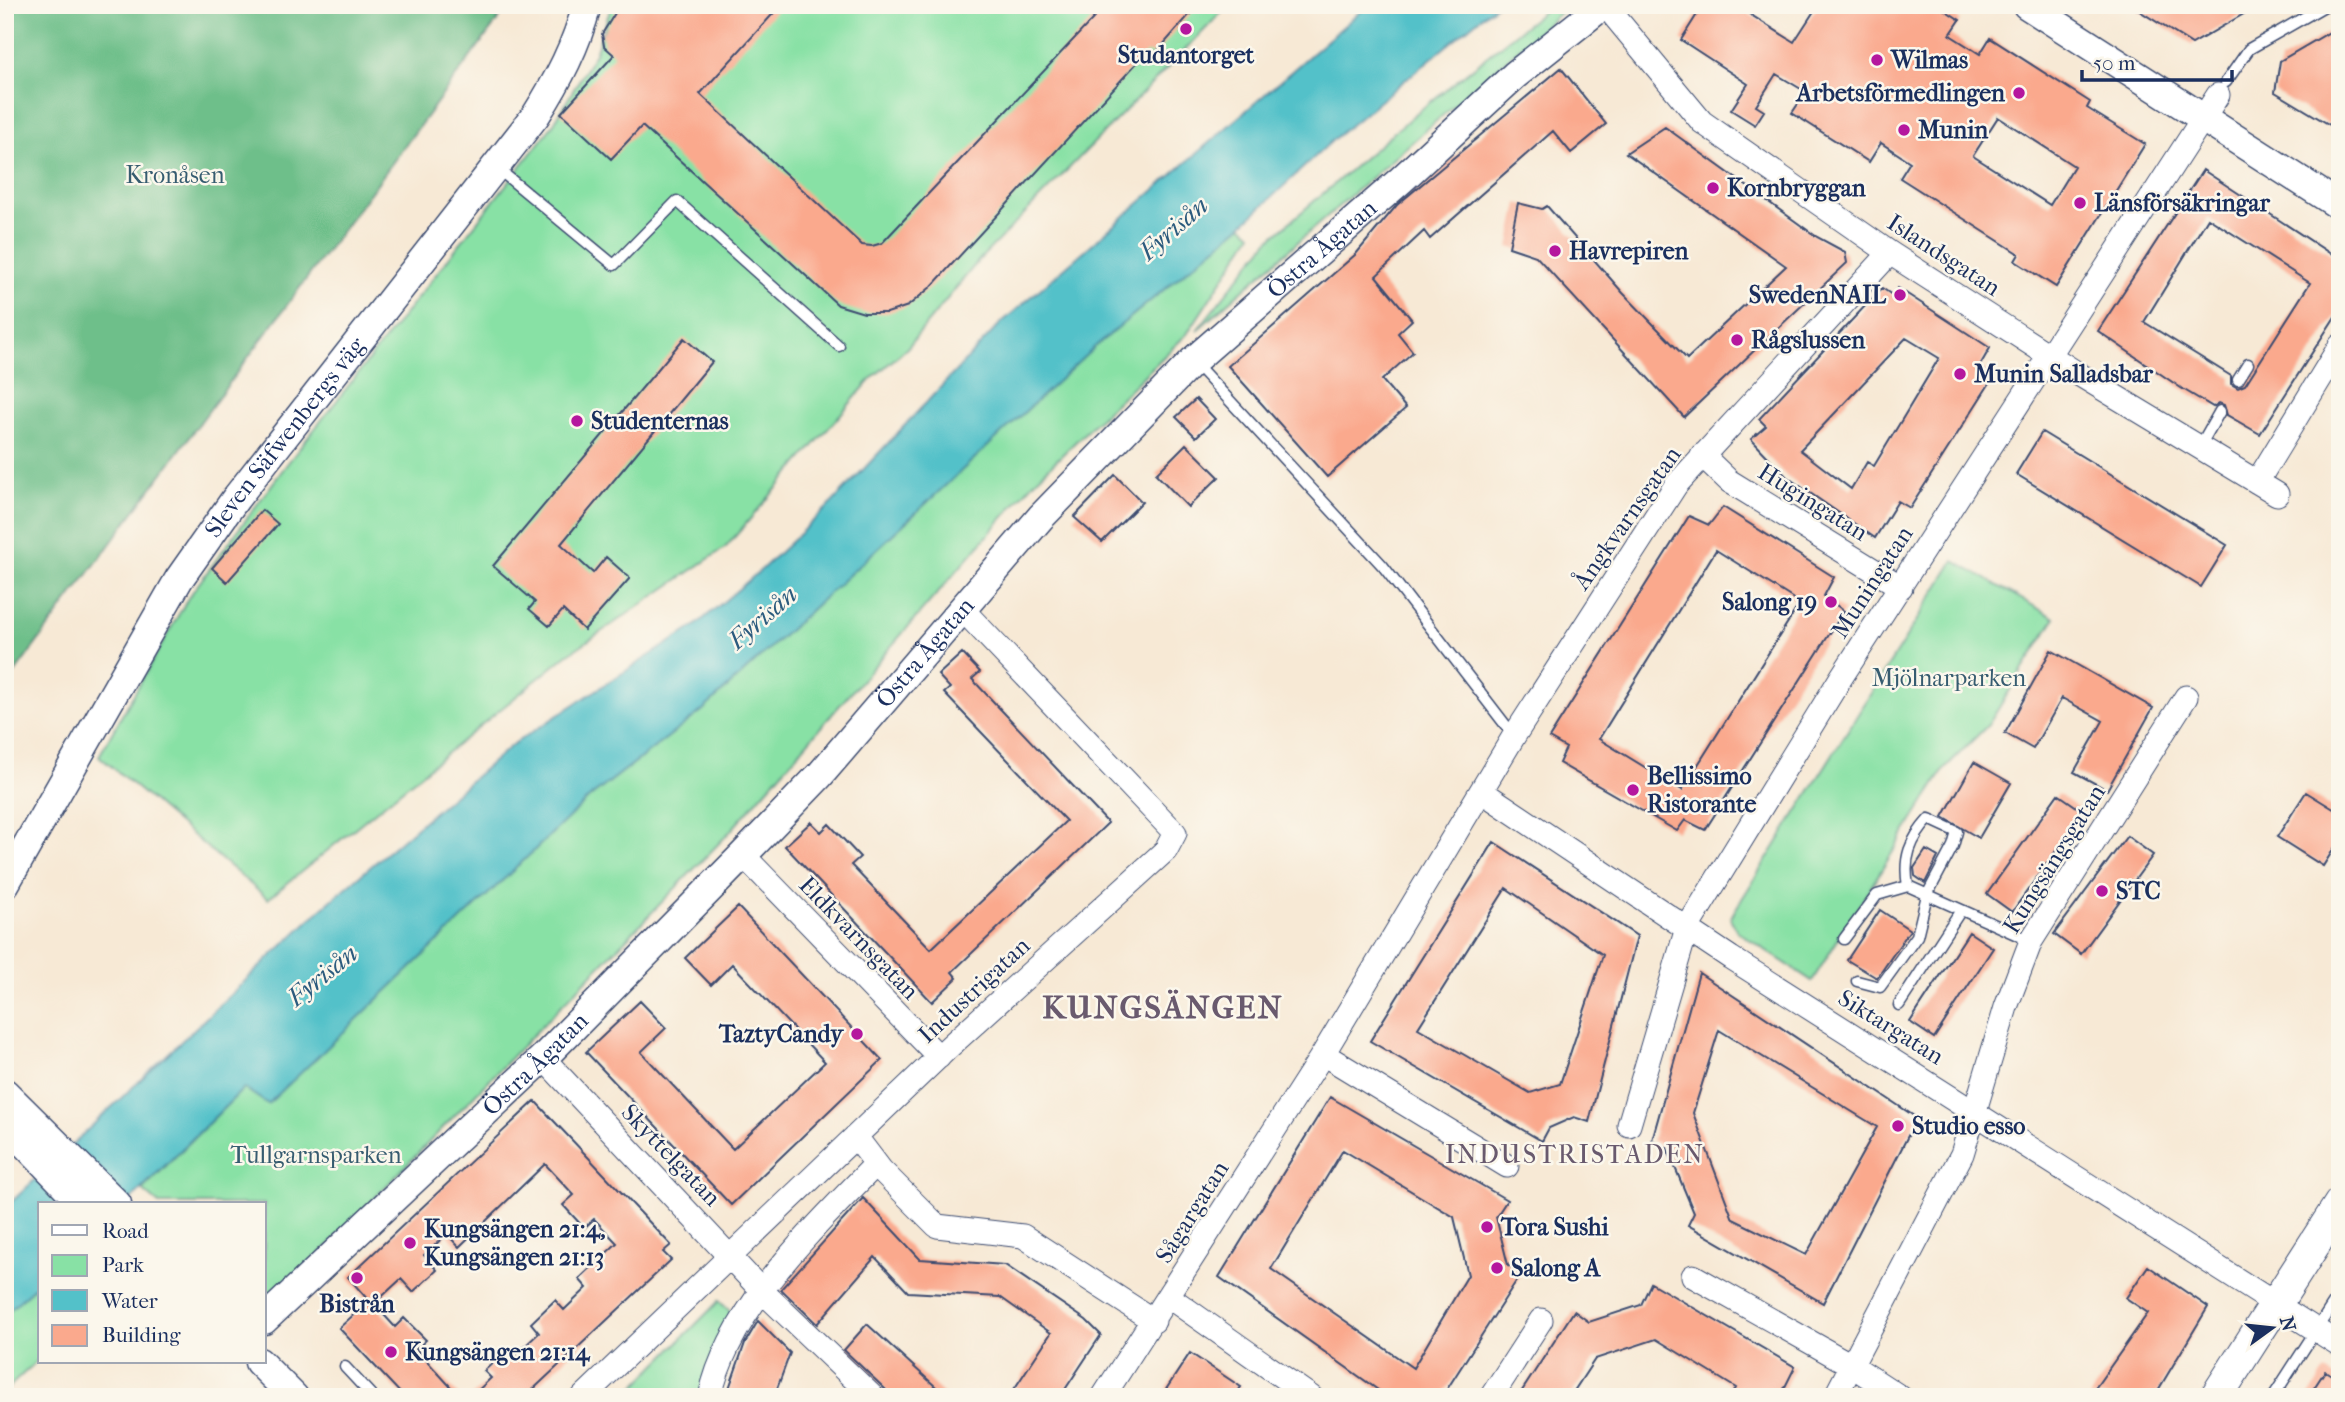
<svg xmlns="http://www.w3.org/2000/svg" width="2345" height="1402" viewBox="0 0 2345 1402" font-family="'IM FELL French Canon',serif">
<rect width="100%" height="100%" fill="#fbf7ec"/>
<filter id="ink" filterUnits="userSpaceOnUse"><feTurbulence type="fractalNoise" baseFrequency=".0143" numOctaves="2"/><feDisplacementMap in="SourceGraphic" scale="14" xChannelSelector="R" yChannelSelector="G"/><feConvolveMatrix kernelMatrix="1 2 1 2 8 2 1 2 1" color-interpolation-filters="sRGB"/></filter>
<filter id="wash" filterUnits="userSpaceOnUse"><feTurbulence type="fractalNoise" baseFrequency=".00686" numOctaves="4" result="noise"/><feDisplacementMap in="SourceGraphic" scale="28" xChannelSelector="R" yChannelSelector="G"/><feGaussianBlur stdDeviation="1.57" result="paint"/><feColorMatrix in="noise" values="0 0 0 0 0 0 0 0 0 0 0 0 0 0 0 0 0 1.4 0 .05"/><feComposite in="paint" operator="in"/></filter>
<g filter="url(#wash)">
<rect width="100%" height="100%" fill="#f7e9d5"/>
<!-- green -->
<path fill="#88e1a5" stroke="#528882" stroke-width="2" d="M 612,5 L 1229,5 L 979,260 L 907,348 L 871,379 L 726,547 L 567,655 L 268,899 L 99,756 L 188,598 L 287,464 L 553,125 L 595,53 Z
M 1551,5 L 1569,5 L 1197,330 L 1268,241 L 1414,115 Z
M 1242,225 L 1252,234 L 1187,334 L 1035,481 L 727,835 L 302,1273 L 272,1298 L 264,1292 L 264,1204 L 159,1204 L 142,1190 L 244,1088 L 268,1104 L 590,797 L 703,710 L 1098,344 Z
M 1954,561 L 2055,618 L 1988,725 L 1946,767 L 1812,981 L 1737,931 L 1730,918 Z
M 40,1282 L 40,1358 L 5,1391 L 5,1314 Z
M 719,1301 L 745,1325 L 710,1397 L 624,1397 Z"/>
<!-- forest -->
<path fill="#6ebf8a" stroke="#447774" stroke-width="2" d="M 5,5 L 509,5 L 5,686 Z"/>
<!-- water -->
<path fill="#53c1c9" stroke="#377894" stroke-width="2" d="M 1368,5 L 1496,5 L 1336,137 L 1242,225 L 1098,344 L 703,710 L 590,797 L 268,1104 L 244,1088 L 126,1204 L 40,1204 L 40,1282 L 5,1314 L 5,1208 L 319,911 L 512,745 L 695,626 L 761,570 L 830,505 L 1001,323 Z"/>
<g id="blocks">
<!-- building -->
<path fill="#faa98d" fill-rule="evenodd" d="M 620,5 L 781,5 L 700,94 L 862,245 L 872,246 L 882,243 L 1106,5 L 1198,5 L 1155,54 L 1146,53 L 932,286 L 908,306 L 887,313 L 864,313 L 838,305 L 642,126 L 611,159 L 561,113 L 614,55 L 604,46 L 602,34 Z
M 1703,5 L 1735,5 L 1794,42 L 1818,5 L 1937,5 L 1960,20 L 1950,35 L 1980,54 L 1990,38 L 2090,102 L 2087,108 L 2145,144 L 2056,287 L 2015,261 L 2019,254 L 1900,178 L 1910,162 L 1881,143 L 1869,162 L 1792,113 L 1806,92 L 1776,74 L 1756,106 L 1764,111 L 1755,125 L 1731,110 L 1748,84 L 1681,40 ZM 1998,117 L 2074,166 L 2050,205 L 1973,156 Z
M 2130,5 L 2259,5 L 2192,44 Z
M 2340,26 L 2340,131 L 2275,92 L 2280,61 Z
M 1561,68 L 1606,124 L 1571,153 L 1553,131 L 1430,239 L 1424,231 L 1376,276 L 1412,320 L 1398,333 L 1413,352 L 1382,380 L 1406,408 L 1327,477 L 1228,366 L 1356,254 L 1397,205 Z
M 1665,127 L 1817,237 L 1845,252 L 1847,263 L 1684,417 L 1536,256 L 1509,247 L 1518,203 L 1542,209 L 1547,206 L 1623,293 L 1687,359 L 1786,266 L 1626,153 Z
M 2203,170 L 2340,260 L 2340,309 L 2260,434 L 2227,415 L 2224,405 L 2219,403 L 2213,407 L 2181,388 L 2098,331 ZM 2208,218 L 2310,283 L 2245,385 L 2238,388 L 2231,384 L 2231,376 L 2144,322 Z
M 1882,288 L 1892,295 L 1898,288 L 1990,348 L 1979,367 L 1993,378 L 1910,508 L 1898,501 L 1875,538 L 1787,477 L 1751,439 L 1766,426 L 1759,419 ZM 1906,338 L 1939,358 L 1874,466 L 1867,462 L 1851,489 L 1800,450 Z
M 684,338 L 712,362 L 561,544 L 593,573 L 606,557 L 630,578 L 584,630 L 563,610 L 549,626 L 529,609 L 535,602 L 493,566 Z
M 1196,399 L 1215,419 L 1196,437 L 1176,417 Z
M 2042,432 L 2227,545 L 2201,587 L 2016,474 Z
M 1186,444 L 1219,477 L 1188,507 L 1156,474 Z
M 1115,475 L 1142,502 L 1102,542 L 1074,517 Z
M 1723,507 L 1834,577 L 1824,596 L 1844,611 L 1705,830 L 1685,820 L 1677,831 L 1559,763 L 1566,748 L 1549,738 L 1689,516 L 1709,525 ZM 1716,550 L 1800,603 L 1682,790 L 1599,739 Z
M 262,510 L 278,524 L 227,582 L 212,568 Z
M 2051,650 L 2153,708 L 2107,790 L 2074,772 L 2103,721 L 2062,698 L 2033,749 L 2005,733 Z
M 962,653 L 980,672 L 972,679 L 1108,823 L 952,972 L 957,978 L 932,1002 L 785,846 L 811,822 L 821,832 L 829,824 L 860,857 L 851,865 L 931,949 L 1066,821 L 944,693 L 950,688 L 938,675 Z
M 1974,762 L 2011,783 L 1979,838 L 1943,817 Z
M 2306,792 L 2340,813 L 2340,839 L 2323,866 L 2277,837 Z
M 2058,794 L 2084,812 L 2012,912 L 1987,894 Z
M 2127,836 L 2153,855 L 2081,954 L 2054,934 Z
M 1494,842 L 1637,936 L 1589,1122 L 1574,1117 L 1549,1128 L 1542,1141 L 1370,1041 ZM 1506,888 L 1603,955 L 1560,1084 L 1530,1093 L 1418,1028 Z
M 1926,850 L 1938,857 L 1925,883 L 1915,876 L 1914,868 Z
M 738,907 L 882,1060 L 731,1205 L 586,1052 L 640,1001 L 666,1028 L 641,1052 L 733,1149 L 825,1062 L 732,964 L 711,985 L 685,958 Z
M 1880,910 L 1910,930 L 1877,978 L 1847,960 Z
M 1969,932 L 1993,948 L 1934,1038 L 1910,1022 Z
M 1699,973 L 1917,1118 L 1823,1303 L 1688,1225 L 1694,1213 L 1667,1148 L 1652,1140 ZM 1719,1030 L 1877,1127 L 1806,1255 L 1733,1219 L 1693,1113 Z
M 1330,1097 L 1507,1200 L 1496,1217 L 1508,1265 L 1522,1272 L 1442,1397 L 1388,1397 L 1219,1277 ZM 1343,1150 L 1454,1217 L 1468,1275 L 1413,1368 L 1271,1269 Z
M 535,1101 L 671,1245 L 663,1252 L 671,1260 L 525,1397 L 471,1397 L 491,1378 L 484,1371 L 506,1351 L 512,1358 L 539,1333 L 531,1323 L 555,1300 L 564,1310 L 587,1288 L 579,1279 L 617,1243 L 594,1219 L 584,1228 L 563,1205 L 574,1195 L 545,1164 L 459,1247 L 447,1234 L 424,1255 L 437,1270 L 413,1292 L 401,1279 L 374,1304 L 395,1327 L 404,1318 L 426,1340 L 416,1349 L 460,1397 L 404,1397 L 339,1328 L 369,1301 L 348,1277 Z
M 863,1198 L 920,1259 L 1005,1265 L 1086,1320 L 1101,1335 L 1060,1397 L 1009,1397 L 1051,1333 L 1000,1297 L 908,1292 L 875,1257 L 817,1324 L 781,1289 Z
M 2148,1266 L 2208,1307 L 2154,1397 L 2089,1397 L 2148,1313 L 2126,1298 Z
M 1651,1283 L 1795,1367 L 1780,1397 L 1731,1397 L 1736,1388 L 1656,1339 L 1595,1359 L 1570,1397 L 1518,1397 L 1574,1311 L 1589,1322 L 1641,1305 Z
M 758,1321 L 790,1353 L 774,1397 L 726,1397 L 745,1343 Z
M 867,1324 L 947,1397 L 893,1397 L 883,1387 L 844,1350 Z
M 1190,1353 L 1241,1387 L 1234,1397 L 1161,1397 Z
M 2325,1371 L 2340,1380 L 2340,1397 L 2308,1397 Z"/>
</g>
</g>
<g filter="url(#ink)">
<use href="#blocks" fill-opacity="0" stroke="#3c4b70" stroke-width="2"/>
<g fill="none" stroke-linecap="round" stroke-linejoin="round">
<defs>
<path id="service" d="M 2226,82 L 2249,49 L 2326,5
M 497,168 L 614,265 L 677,201 L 839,346
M 1193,361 L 1383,566 L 1514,736
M 2238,380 L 2248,364
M 2199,448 L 2220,411
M 1844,939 L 1877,895 L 1908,886 L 2031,941
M 1857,981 L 1880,987 L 1917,936 L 1927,895 L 1953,846 L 1957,832 L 1929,819 C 1910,840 1903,858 1908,886
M 1899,1005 L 1961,910
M 345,1367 L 373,1397
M 2273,1397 L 2340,1293"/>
<path id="minor" d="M 1605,5 L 1702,122 L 1890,253 L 2075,372 L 2277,494
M 1702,455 L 1729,481 L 1901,587
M 2257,482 L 2340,346
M 1481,791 L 1731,958 L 2340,1345
M 743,855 L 939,1057
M 1323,1054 L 1507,1166
M 543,1058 L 761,1290 L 873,1397
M 1629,1125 L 1687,928 L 1842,676 L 2218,95
M 856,1137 L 881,1170 L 937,1226 L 1023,1236 L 1154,1321
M 1693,1276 L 1851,1365 L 1900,1397
M 1169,1297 L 1311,1397
M 583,1397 L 950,1046 L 1166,850 L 1175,833 L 962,609
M 710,1397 C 729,1308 814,1228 876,1164
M 1103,1397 L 1323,1054 L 1514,736 L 1676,485 L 1890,253
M 1491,1397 L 1541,1320
M 1835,1397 L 1962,1154 L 2006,1007 L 2031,941 L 2186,697"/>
<g id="tertiary">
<path d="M 2027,5 L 2340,206"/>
<path id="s1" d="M 5,884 L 179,579 L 236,498 L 536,115 C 559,79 576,46 587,5"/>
<path d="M 5,1093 L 117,1204"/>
<path d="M 5,1123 L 83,1204"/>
<path id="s2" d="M 264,1320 L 543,1058 L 743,855 L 820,775 L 1041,517 L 1193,361 L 1401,180 L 1515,75 L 1603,5"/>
<path d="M 259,1362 L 294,1397"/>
</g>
<path id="secondary" d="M 2216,1397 L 2340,1204"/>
</defs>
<!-- service casing -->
<use href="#service" stroke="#3c4b70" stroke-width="13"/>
<!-- minor casing -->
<use href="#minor" stroke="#3c4b70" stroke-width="25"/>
<!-- tertiary casing -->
<use href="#tertiary" stroke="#3c4b70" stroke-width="31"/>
<!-- secondary casing -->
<use href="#secondary" stroke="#3c4b70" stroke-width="34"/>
<!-- service -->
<use href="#service" stroke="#fff" stroke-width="10"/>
<!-- minor -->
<use href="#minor" stroke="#fff" stroke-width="23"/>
<!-- tertiary -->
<use href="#tertiary" stroke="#fff" stroke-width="28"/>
<!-- secondary -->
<use href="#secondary" stroke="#fff" stroke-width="32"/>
</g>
</g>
<!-- markers -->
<g fill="#b5179e" stroke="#fbf7ec" stroke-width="2.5">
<circle cx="1186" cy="29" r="7"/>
<circle cx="1877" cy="60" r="7"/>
<circle cx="2019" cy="93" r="7"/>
<circle cx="1904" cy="130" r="7"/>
<circle cx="1713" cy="188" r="7"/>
<circle cx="2080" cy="203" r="7"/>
<circle cx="1555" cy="251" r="7"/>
<circle cx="1900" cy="295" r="7"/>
<circle cx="1737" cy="340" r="7"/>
<circle cx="1960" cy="374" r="7"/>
<circle cx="577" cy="421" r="7"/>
<circle cx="1831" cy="602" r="7"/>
<circle cx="1633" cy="790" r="7"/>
<circle cx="2102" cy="891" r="7"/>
<circle cx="857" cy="1034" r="7"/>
<circle cx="1898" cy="1126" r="7"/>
<circle cx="1487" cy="1227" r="7"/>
<circle cx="410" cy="1243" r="7"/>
<circle cx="1497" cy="1268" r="7"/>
<circle cx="357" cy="1278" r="7"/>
<circle cx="391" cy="1352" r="7"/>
</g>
<g text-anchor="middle" stroke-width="5" stroke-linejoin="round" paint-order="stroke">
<!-- poi labels -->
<g font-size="24" font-weight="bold" fill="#1b2f5e" stroke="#fbf7ec" text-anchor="start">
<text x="1186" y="63" text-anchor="middle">Studantorget</text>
<text x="1891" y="68">Wilmas</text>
<text x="2005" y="101" text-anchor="end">Arbetsförmedlingen</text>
<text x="1918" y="138">Munin</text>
<text x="1727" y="196">Kornbryggan</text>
<text x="2094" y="211">Länsförsäkringar</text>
<text x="1569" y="259">Havrepiren</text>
<text x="1886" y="303" text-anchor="end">SwedenNAIL</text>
<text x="1751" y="348">Rågslussen</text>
<text x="1974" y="382">Munin Salladsbar</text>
<text x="591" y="429">Studenternas</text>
<text x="1817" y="610" text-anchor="end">Salong 19</text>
<text x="1647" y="784">Bellissimo<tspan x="1647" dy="28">Ristorante</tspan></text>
<text x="2116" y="899">STC</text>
<text x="843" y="1042" text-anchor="end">TaztyCandy</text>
<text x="1912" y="1134">Studio esso</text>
<text x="1501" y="1235">Tora Sushi</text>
<text x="424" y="1237">Kungsängen 21:4,<tspan x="424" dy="28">Kungsängen 21:13</tspan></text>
<text x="1511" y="1276">Salong A</text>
<text x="357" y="1312" text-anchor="middle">Bistrån</text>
<text x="405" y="1360">Kungsängen 21:14</text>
</g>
<!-- park labels -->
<g font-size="24" fill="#365c70" stroke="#fbf7ec">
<text x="175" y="183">Kronåsen</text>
<text x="1949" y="686">Mjölnarparken</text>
<text x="316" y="1163">Tullgarnsparken</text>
</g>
<!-- street labels -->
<g font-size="24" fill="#1b2f5e" stroke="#fbf7ec">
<text dy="8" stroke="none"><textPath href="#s2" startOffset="1507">Östra Ågatan</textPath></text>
<text transform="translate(1944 255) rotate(33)" y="8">Islandsgatan</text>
<text dy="8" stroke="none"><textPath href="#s1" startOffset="528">Sleven Säfwenbergs väg</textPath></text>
<text transform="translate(1813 502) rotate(32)" y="8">Hugingatan</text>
<text transform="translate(1627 518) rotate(-55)" y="8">Ångkvarnsgatan</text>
<text transform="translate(1872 582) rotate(-57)" y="8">Muningatan</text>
<text dy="8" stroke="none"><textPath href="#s2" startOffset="940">Östra Ågatan</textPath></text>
<text transform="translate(2054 859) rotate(-58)" y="8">Kungsängsgatan</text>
<text transform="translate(859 938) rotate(46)" y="8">Eldkvarnsgatan</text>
<text transform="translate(974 990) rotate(-43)" y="8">Industrigatan</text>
<text transform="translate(1891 1027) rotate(32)" y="8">Siktargatan</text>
<text dy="8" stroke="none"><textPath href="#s2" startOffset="373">Östra Ågatan</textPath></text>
<text transform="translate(671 1155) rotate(46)" y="8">Skyttelgatan</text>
<text transform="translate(1192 1212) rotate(-58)" y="8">Sågargatan</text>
</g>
<!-- water labels -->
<g font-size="26" font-style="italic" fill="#2c5b7e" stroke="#fbf7ec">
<text transform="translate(1173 228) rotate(-41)" y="9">Fyrisån</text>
<text transform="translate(762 617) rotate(-41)" y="9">Fyrisån</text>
<text transform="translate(322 975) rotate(-39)" y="9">Fyrisån</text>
</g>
<!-- neighbourhood labels -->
<g font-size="26" letter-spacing="2" fill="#695a6e" stroke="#fbf7ec">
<text x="1575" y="1163">INDUSTRISTADEN</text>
</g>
<!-- district labels -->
<g font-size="32" font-weight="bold" letter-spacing="2" fill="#695a6e" stroke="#fbf7ec">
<text x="1163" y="1018">KUNGSÄNGEN</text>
</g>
</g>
<!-- margin -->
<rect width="2345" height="1402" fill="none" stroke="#fbf7ec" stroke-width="28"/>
<!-- legend -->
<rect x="38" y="1202" width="228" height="161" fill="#fbf7ec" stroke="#a1a7b3" stroke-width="2"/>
<rect x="52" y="1225" width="35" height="10" fill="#ffffff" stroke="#a1a7b3" stroke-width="2"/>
<text x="102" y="1238" font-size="21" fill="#1b2f5e">Road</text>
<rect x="52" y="1255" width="35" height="21" fill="#88e1a5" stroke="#a1a7b3" stroke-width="2"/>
<text x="102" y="1272" font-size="21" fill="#1b2f5e">Park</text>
<rect x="52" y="1290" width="35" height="21" fill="#53c1c9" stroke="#a1a7b3" stroke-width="2"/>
<text x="102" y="1308" font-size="21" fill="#1b2f5e">Water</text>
<rect x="52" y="1325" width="35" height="21" fill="#faa98d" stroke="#a1a7b3" stroke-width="2"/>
<text x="102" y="1342" font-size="21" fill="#1b2f5e">Building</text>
<!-- north arrow -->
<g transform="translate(2272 1328) rotate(75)" stroke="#fbf7ec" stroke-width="5" paint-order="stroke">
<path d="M0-5L12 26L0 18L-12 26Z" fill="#1b2f5e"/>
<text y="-10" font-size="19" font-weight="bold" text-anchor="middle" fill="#1b2f5e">N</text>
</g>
<!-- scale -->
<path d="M2082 70v10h150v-10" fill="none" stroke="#1b2f5e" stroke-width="3.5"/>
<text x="2093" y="70" font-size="21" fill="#1b2f5e" stroke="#fbf7ec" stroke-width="5" paint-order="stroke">50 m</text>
</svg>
